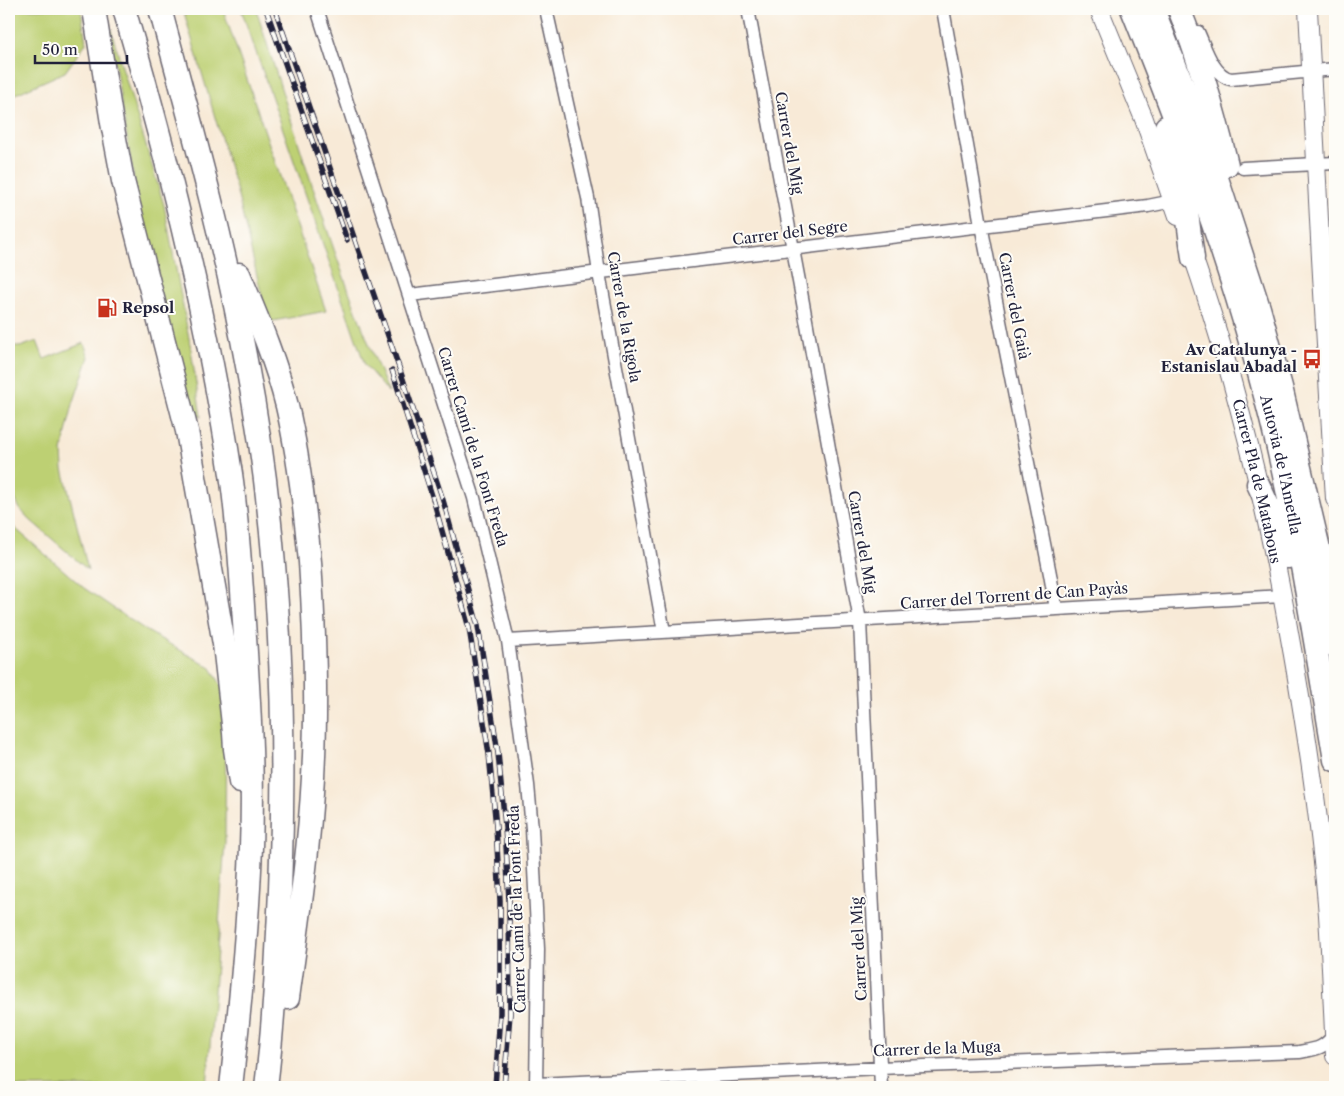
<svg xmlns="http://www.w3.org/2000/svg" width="1344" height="1096" viewBox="0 0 1344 1096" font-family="'Libre Caslon Text',serif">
<rect width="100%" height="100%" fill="#fdfcf7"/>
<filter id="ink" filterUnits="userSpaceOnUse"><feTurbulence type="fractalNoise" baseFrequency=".02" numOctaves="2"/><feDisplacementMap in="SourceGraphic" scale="10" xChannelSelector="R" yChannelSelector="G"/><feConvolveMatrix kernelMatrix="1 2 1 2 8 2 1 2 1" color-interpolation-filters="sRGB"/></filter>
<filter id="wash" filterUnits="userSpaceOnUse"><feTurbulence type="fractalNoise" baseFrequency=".0096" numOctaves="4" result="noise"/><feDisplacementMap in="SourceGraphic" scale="20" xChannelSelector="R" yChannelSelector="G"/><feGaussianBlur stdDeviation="1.12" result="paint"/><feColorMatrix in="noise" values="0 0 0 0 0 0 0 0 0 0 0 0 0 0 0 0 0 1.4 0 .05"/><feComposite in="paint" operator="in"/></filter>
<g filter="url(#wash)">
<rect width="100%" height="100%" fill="#f8ead7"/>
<!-- green -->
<path fill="#bdd073" stroke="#707957" d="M 9,9 L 81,9 L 86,43 L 65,72 L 9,97 Z
M 183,9 L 223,9 L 326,311 L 268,322 L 237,192 Z
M 241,9 L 256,9 C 297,138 336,268 389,393 L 365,365 Z
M 107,17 L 164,205 L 191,349 L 201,417 L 191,414 L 141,222 Z
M 37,341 L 44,359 L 84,343 L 89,357 L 73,404 L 65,437 L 62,452 L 63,469 L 88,570 L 29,519 L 20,509 L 9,486 L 9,344 L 20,347 Z
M 9,523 L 84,588 L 147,631 L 211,668 L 226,693 L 225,842 L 207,1087 L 9,1087 Z"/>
</g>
<g filter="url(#ink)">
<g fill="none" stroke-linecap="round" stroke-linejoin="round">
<defs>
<path id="street" d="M 317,9 L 474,498 L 508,641 L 528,785 L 532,829 L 538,949 L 536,1087
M 546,9 L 588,198 L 599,273 L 664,632
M 748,9 L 801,292 L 860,621 L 881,1087
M 943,9 L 981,225 L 1050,574 L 1056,609
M 1198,32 C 1205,47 1213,76 1231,79 L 1335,69
M 1243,168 L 1335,163
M 1321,258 L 1335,257
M 410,295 L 1148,206 L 1173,201
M 508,641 L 1283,596
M 536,1084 L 924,1066 L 1299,1052 C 1316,1049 1323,1049 1334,1035"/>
<g id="secondary">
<path d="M 1099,9 L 1144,119 L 1178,216"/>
<path d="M 1308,9 L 1321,258 L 1335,499"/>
<path id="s1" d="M 1189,245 C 1236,379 1269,516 1293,655 C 1308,741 1321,828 1328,915 C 1331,962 1333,1009 1335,1056"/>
</g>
<g id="highway">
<path d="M 94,9 L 112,123 L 123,181 L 187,431 L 224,644 L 234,733 L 235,749 L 240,782"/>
<path d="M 124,9 C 169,162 207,316 231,474 C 238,523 241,572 244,622 C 249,696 254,772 251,847 C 248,927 240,1008 231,1087"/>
<path d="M 160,9 C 192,127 225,245 247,366 C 280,538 287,716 280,890 C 277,956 274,1022 266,1087"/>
<path id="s2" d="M 1132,9 C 1189,150 1242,295 1277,444 C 1301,548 1317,654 1335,760"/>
<path d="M 1153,9 L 1205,141 L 1259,308 L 1281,387 L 1320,553 L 1335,646"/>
<path d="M 1179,9 C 1200,60 1214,111 1227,165"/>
<path d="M 1166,127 L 1187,213 L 1193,258"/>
<path d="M 239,274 C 257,317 276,361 287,406 C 299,457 305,510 310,562 C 315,633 317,706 313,777 C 309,851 298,925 288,998"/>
<path d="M 1258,484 L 1285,542 L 1288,557"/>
</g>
</defs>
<!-- street casing -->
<use href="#street" stroke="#6d6872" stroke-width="15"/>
<!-- secondary casing -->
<use href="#secondary" stroke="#6d6872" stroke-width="20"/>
<!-- highway casing -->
<use href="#highway" stroke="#6d6872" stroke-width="25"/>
<!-- street -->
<use href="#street" stroke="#fff" stroke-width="12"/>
<!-- secondary -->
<use href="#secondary" stroke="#fff" stroke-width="18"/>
<!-- highway -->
<use href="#highway" stroke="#fff" stroke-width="22"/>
<defs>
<path id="rail" d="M 266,9 L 347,240
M 275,9 L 403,379 L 443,500 L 478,626 L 498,753 L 505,826 L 509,901 L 510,1014 L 504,1087
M 392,370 L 434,502 L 469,628 L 489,754 L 496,827 L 500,901 L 500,1013 L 495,1087"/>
</defs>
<!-- rail casing -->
<use href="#rail" stroke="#22223b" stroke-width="5.5"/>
<!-- rail -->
<use href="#rail" stroke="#fdfcf7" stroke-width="4" stroke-dasharray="11" stroke-linecap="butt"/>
</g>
</g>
<!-- icons -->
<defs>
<symbol id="fuel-bare" viewBox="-9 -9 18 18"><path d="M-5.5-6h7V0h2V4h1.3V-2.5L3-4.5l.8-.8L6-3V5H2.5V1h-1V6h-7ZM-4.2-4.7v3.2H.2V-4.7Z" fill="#c8321e" stroke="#fdfcf7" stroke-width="2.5" paint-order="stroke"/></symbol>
<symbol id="bus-bare" viewBox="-9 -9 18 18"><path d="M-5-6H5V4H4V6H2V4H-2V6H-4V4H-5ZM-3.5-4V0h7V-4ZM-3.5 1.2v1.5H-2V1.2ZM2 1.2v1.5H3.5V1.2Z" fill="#c8321e" stroke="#fdfcf7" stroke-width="2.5" paint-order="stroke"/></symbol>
</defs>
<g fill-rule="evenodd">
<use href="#fuel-bare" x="93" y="294" width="28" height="28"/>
<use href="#bus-bare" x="1298" y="345" width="28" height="28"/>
</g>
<g text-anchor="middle" stroke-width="4" stroke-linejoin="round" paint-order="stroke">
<!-- street labels -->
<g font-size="15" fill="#22223b" stroke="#fdfcf7">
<text transform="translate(789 143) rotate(80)" y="5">Carrer del Mig</text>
<text transform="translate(790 233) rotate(-7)" y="5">Carrer del Segre</text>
<text transform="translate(1014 306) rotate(79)" y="5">Carrer del Gaià</text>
<text transform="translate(624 317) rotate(80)" y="5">Carrer de la Rigola</text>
<text transform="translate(473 447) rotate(73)" y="5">Carrer Camí de la Font Freda</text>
<text dy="5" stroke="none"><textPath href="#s2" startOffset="480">Autovia de l'Ametlla</textPath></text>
<text dy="5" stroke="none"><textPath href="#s1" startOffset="246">Carrer Pla de Matabous</textPath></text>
<text transform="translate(862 542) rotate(80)" y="5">Carrer del Mig</text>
<text transform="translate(1014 596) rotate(-4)" y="5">Carrer del Torrent de Can Payàs</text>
<text transform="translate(517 909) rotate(-92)" y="5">Carrer Camí de la Font Freda</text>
<text transform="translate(859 949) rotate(-93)" y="5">Carrer del Mig</text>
<text transform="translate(937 1049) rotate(-2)" y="5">Carrer de la Muga</text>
</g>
<!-- poi labels -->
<g font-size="15" font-weight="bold" fill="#22223b" stroke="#fdfcf7" text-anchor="start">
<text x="122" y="313">Repsol</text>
<text x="1297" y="355" text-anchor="end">Av Catalunya -<tspan x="1297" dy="17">Estanislau Abadal</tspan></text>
</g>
</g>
<!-- margin -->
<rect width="1344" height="1096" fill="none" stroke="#fdfcf7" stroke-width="30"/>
<!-- scale -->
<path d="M35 55v8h92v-8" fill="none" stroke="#22223b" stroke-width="2.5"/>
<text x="42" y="55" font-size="15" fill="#22223b" stroke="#fdfcf7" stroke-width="4" paint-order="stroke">50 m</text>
</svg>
